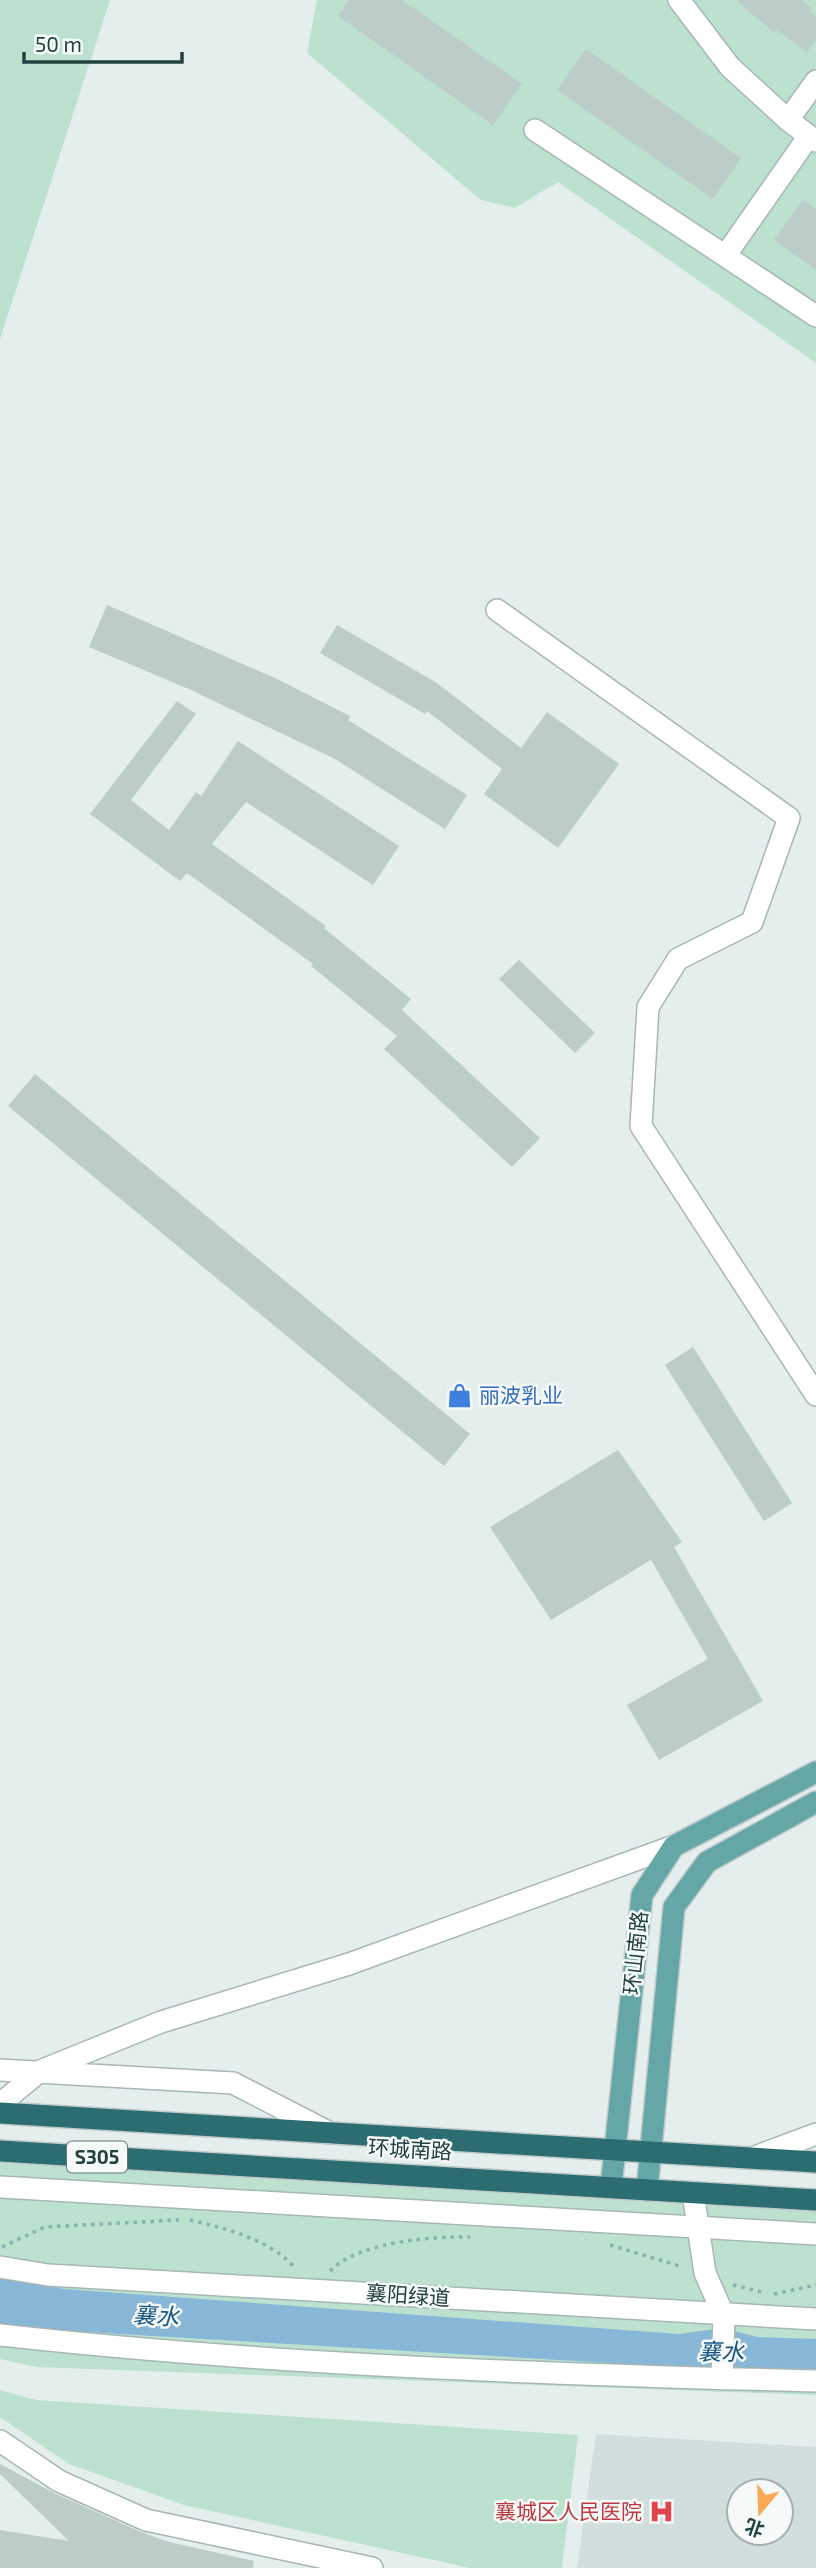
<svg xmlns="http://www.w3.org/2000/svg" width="816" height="2568" viewBox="0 0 816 2568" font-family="'Exo 2','Noto Sans SC',sans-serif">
<rect width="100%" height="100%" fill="#e4eeec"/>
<!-- built -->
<path fill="#d2dedd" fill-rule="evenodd" d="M 596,2434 L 816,2447 L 816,2568 L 577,2568 ZM 739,2491 L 781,2491 L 781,2533 L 739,2533 Z"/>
<!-- green -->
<path fill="#bce1cf" d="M 0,0 L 110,0 L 0,339 Z
M 317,0 L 816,0 L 816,363 L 558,182 L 515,208 L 481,200 L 307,53 Z
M 0,2151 L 816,2200 L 816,2395 L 36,2367 L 0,2359 Z
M 0,2390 L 36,2400 L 578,2435 L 562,2568 L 470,2568 L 184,2505 L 69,2464 L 0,2417 Z"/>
<!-- water -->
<path fill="#89b7d7" d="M 0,2278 L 64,2289 L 679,2334 L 723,2328 L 757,2337 L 816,2339 L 816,2375 L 0,2327 Z"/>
<!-- building -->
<path fill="#bcccc9" d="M 349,0 L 402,0 L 522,84 L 493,125 L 338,16 Z
M 736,0 L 801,0 L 812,8 L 810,12 L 816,16 L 816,40 L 807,52 L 776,30 L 774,33 Z
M 586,49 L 741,158 L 713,199 L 557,90 Z
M 803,200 L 816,209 L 816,270 L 774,240 Z
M 107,605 L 275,678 L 350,716 L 348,720 L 467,795 L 445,829 L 335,759 L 191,690 L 89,647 Z
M 337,625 L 437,683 L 521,748 L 547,712 L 619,764 L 558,848 L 484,794 L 502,769 L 427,711 L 425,714 L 320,653 Z
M 177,701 L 196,714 L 131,800 L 169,830 L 196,792 L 201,796 L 238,741 L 399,846 L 373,885 L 246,802 L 212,844 L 326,926 L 324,928 L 411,999 L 402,1010 L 540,1138 L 512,1167 L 384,1049 L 397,1036 L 311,966 L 313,964 L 187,873 L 180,881 L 90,814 Z
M 519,960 L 595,1033 L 575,1053 L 499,979 Z
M 35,1074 L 470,1434 L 444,1466 L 8,1106 Z
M 693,1347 L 792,1503 L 764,1521 L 665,1365 Z
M 618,1450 L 682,1542 L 674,1547 L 763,1701 L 659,1760 L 627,1705 L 708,1659 L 651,1560 L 551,1620 L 490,1527 Z
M 0,2464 L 54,2493 L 141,2532 L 169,2542 L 254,2561 L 253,2568 L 0,2568 L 0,2530 L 69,2541 L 0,2474 Z"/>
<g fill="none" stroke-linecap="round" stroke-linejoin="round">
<defs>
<path id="minor" d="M 679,0 L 730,67 L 788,120 L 816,141
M 788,120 L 816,81
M 535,130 L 816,316
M 725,256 L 809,136
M 497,610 L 789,818 L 752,922 L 678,959 L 648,1007 L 641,1126 L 816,1395
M 0,2070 L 233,2083 L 330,2133
M 0,2104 L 40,2071 L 161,2022 L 349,1964 L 674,1846
M 752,2158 L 816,2134
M 0,2187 L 816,2234
M 693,2193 L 705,2273 L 724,2316 L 722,2379
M 0,2267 L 48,2275 L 816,2319
M 0,2335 C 271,2365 544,2374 816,2381
M 0,2441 L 59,2481 L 146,2520 L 372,2568"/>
<path id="major" d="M 611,2187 L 642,1895 L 674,1846 L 816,1772
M 647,2190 L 674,1907 L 707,1862 L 816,1802"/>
<path id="highway" d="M 0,2113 L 816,2162
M 0,2151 L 816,2200"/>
</defs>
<!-- minor casing -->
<use href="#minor" stroke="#a6b7b5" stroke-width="24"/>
<!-- major casing -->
<use href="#major" stroke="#c1caca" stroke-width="24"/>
<!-- highway casing -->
<use href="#highway" stroke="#c1caca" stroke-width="24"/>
<!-- path -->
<path stroke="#82b4b1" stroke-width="3.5" stroke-dasharray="3.5 5" stroke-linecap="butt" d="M 190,2220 C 225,2228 272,2240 296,2269
M 610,2245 L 683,2267
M 2,2247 L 45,2227 L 179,2220
M 330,2271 C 358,2242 432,2236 470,2237
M 733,2285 L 766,2293
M 774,2294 L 816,2285"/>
<!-- minor -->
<use href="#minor" stroke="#fff" stroke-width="21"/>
<!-- major -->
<use href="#major" stroke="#65a7a7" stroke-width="21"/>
<!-- highway -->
<use href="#highway" stroke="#2b6d70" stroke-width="21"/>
</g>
<!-- icons -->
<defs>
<symbol id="shop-bare" viewBox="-9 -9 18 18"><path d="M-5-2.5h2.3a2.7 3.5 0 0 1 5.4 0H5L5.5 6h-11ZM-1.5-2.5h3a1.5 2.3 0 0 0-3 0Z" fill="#3f7fe0" stroke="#f5faf9" stroke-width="2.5" paint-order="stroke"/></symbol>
<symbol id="hospital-bare" viewBox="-9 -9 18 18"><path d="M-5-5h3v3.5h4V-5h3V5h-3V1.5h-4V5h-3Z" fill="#e0444e" stroke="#f5faf9" stroke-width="2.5" paint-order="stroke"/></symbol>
</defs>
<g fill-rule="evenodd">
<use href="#shop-bare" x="442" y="1378" width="35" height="35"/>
<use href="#hospital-bare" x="644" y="2494" width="35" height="35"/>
</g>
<g text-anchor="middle" stroke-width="5" stroke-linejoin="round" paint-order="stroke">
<!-- shield labels -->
<rect fill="#f5faf9" stroke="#617978" stroke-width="2" x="67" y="2141.5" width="60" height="31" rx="5"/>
<g font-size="19" font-weight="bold" fill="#224241">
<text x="97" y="2164">S305</text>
</g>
<!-- shop labels -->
<g font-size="21" fill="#366cbe" stroke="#f5faf9" text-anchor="start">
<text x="479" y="1403">丽波乳业</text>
</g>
<!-- street labels -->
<g font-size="21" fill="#224241" stroke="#f5faf9">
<text transform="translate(636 1953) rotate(-84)" y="7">环山南路</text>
<text transform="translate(410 2150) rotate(3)" y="7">环城南路</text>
<text transform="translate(408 2296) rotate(4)" y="7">襄阳绿道</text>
</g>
<!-- health labels -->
<g font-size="21" fill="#be3a42" stroke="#f5faf9" text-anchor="end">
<text x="642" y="2519">襄城区人民医院</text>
</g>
<!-- water labels -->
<g font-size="23" font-style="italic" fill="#175582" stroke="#f5faf9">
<text transform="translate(156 2316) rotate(3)" y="8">襄水</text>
<text x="721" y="2360">襄水</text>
</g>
</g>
<!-- north arrow -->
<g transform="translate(760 2512) rotate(199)"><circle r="33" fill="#f5faf9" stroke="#a1b0af" stroke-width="2"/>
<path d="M0-5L12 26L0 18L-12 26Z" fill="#fba855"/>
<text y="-10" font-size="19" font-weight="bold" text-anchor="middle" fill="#224241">北</text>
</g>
<!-- scale -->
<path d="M24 52v10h158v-10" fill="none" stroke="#224241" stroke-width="3.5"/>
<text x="35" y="52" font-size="21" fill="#224241" stroke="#f5faf9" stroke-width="5" paint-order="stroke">50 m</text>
</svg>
